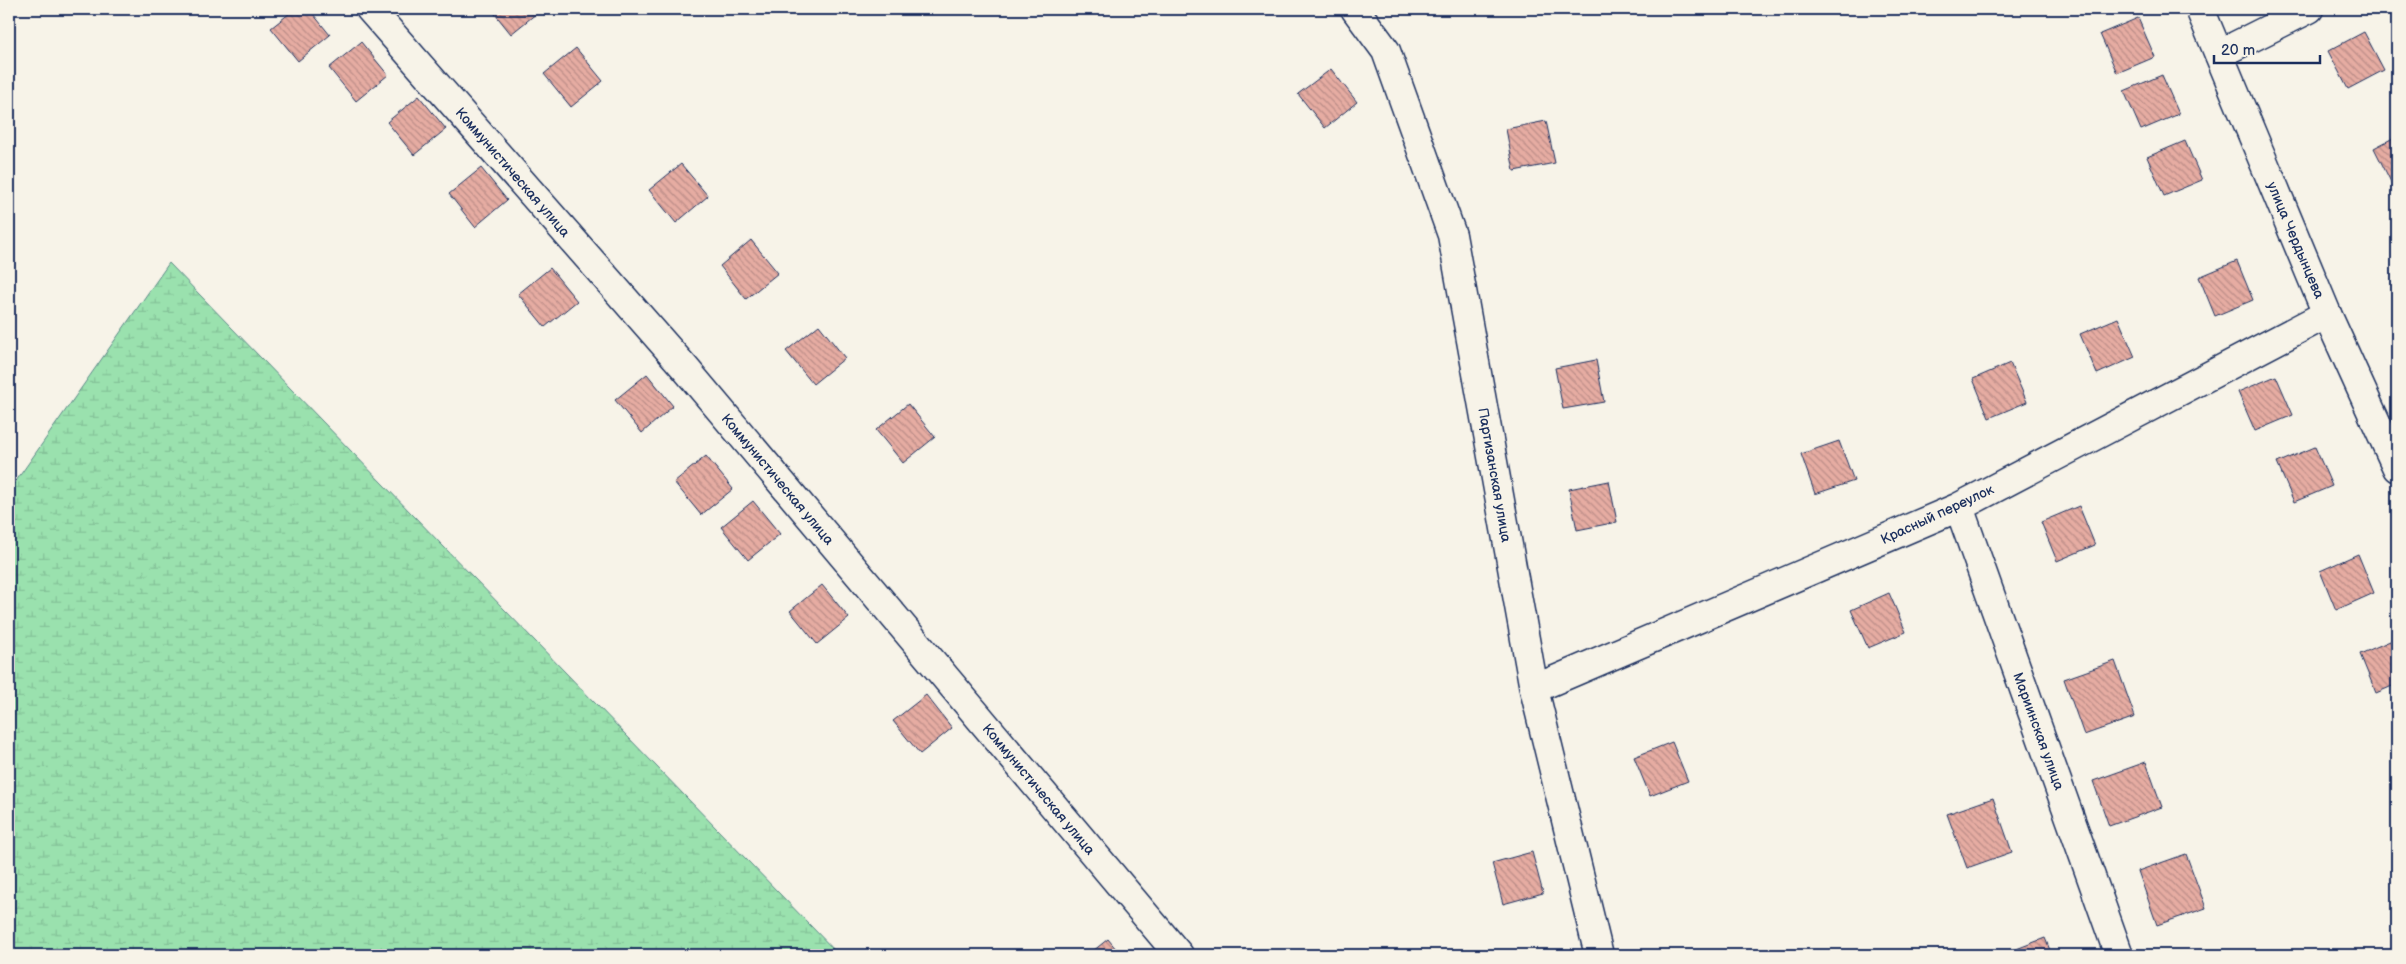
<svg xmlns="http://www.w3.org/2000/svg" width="2406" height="964" viewBox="0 0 2406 964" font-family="'Balsamiq Sans',sans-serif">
<defs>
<pattern id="wetland-marsh" width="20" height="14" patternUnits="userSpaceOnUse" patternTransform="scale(1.25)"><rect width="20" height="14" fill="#9ae1ae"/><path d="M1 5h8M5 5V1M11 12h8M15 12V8" fill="none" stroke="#84c198"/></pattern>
<pattern id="building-back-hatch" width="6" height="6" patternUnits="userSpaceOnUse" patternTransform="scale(1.25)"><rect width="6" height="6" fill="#e6aca2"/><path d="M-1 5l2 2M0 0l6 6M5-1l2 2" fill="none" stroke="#ba8c87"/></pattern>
</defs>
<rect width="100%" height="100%" fill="#f7f3e8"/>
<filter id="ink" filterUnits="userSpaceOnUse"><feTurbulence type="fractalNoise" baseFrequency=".02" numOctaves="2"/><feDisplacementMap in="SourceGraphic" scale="10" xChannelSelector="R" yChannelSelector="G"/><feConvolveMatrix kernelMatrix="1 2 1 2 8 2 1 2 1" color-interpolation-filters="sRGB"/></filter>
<g filter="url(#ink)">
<!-- wetland -->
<path fill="url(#wetland-marsh)" stroke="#5a8886" d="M 169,263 L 839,955 L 9,955 L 9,491 Z"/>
<!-- building -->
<path fill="url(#building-back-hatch)" stroke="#1b2f5e" d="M 295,9 L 309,9 L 330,35 L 298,61 L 271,28 Z
M 491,9 L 542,9 L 511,34 Z
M 2138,18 L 2155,57 L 2117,73 L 2100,34 Z
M 2364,32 L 2384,70 L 2348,89 L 2328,51 Z
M 361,42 L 388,75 L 356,101 L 329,68 Z
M 576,48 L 603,81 L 571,107 L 544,74 Z
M 1331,69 L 1357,102 L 1325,128 L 1298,94 Z
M 2162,75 L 2179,114 L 2141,130 L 2124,91 Z
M 419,96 L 446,129 L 414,155 L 387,122 Z
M 1546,121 L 1555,163 L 1514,171 L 1506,129 Z
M 2397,136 L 2397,184 L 2393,186 L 2374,148 Z
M 2185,141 L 2202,180 L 2164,196 L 2147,157 Z
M 681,164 L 708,196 L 676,223 L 649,190 Z
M 481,168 L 507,200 L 475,227 L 449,194 Z
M 751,240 L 778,273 L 746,299 L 720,266 Z
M 2237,261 L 2253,300 L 2215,316 L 2199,277 Z
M 550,268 L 577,301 L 545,327 L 518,294 Z
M 2118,318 L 2135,357 L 2097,374 L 2080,334 Z
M 819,325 L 845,358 L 813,384 L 786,351 Z
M 1596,360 L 1604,402 L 1563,409 L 1555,368 Z
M 2010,363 L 2027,402 L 1989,418 L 1973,379 Z
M 647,374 L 673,406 L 642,433 L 615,400 Z
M 2276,376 L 2293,415 L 2255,431 L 2238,392 Z
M 908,404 L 935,437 L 903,463 L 876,430 Z
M 1839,441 L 1854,481 L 1815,494 L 1801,454 Z
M 2315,447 L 2332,486 L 2294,502 L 2277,463 Z
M 706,456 L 733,489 L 701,515 L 674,482 Z
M 1609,481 L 1617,522 L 1577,530 L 1569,489 Z
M 753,501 L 780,534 L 748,560 L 721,527 Z
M 2079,506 L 2095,545 L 2057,561 L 2041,522 Z
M 2358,554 L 2374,593 L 2336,610 L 2320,571 Z
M 822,585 L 849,618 L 817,644 L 790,611 Z
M 1889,593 L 1906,632 L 1868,648 L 1851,610 Z
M 2397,638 L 2397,684 L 2376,693 L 2360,654 Z
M 2115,661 L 2135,717 L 2084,735 L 2064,679 Z
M 926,695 L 952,728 L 920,754 L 893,721 Z
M 1672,742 L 1688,781 L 1650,796 L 1634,757 Z
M 2146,762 L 2162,807 L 2109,826 L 2093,781 Z
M 1993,798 L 2012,852 L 1967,868 L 1947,814 Z
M 1532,852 L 1543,893 L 1503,904 L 1492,863 Z
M 2186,854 L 2206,908 L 2157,925 L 2138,871 Z
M 2045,938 L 2052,955 L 2007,955 L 2006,953 Z
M 1108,939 L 1121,955 L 1088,955 Z"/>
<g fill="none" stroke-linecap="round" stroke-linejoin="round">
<defs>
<path id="street" d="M 370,9 L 685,368 L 1179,955
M 1355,9 L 1386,51 L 1452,235 L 1534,689 L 1599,955
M 2219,54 L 2309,9
M 1959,507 L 2119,955
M 1534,689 L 1959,507 L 2327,314"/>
<path id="secondary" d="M 2200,9 L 2327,314 L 2397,468"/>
</defs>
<!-- street casing -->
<use href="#street" stroke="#1b2f5e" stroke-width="31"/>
<!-- secondary casing -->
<use href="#secondary" stroke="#1b2f5e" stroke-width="31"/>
<!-- street -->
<use href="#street" stroke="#f7f3e8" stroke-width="28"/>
<!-- secondary -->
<use href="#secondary" stroke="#f7f3e8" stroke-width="28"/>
</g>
</g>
<g text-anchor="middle" stroke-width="5" stroke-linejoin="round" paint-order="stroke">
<!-- street labels -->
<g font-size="14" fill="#1b2f5e" stroke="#f7f3e8">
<text transform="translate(513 172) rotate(49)" y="5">Коммунистическая улица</text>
<text transform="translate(2296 240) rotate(67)" y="5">улица Чердынцева</text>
<text transform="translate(1495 475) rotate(80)" y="5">Партизанская улица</text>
<text transform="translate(778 479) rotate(50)" y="5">Коммунистическая улица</text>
<text transform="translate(1937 514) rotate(-25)" y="5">Красный переулок</text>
<text transform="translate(2039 731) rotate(70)" y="5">Мариинская улица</text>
<text transform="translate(1039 789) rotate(50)" y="5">Коммунистическая улица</text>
</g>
</g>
<!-- margin -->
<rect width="2406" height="964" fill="none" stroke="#f7f3e8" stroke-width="30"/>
<rect x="15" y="15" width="2376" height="934" fill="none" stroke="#1b2f5e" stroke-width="2" filter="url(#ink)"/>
<!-- scale -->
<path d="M2214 55v8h106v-8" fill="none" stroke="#1b2f5e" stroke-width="2.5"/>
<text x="2221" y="55" font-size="15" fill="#1b2f5e" stroke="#f7f3e8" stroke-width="4" paint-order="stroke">20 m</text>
</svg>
